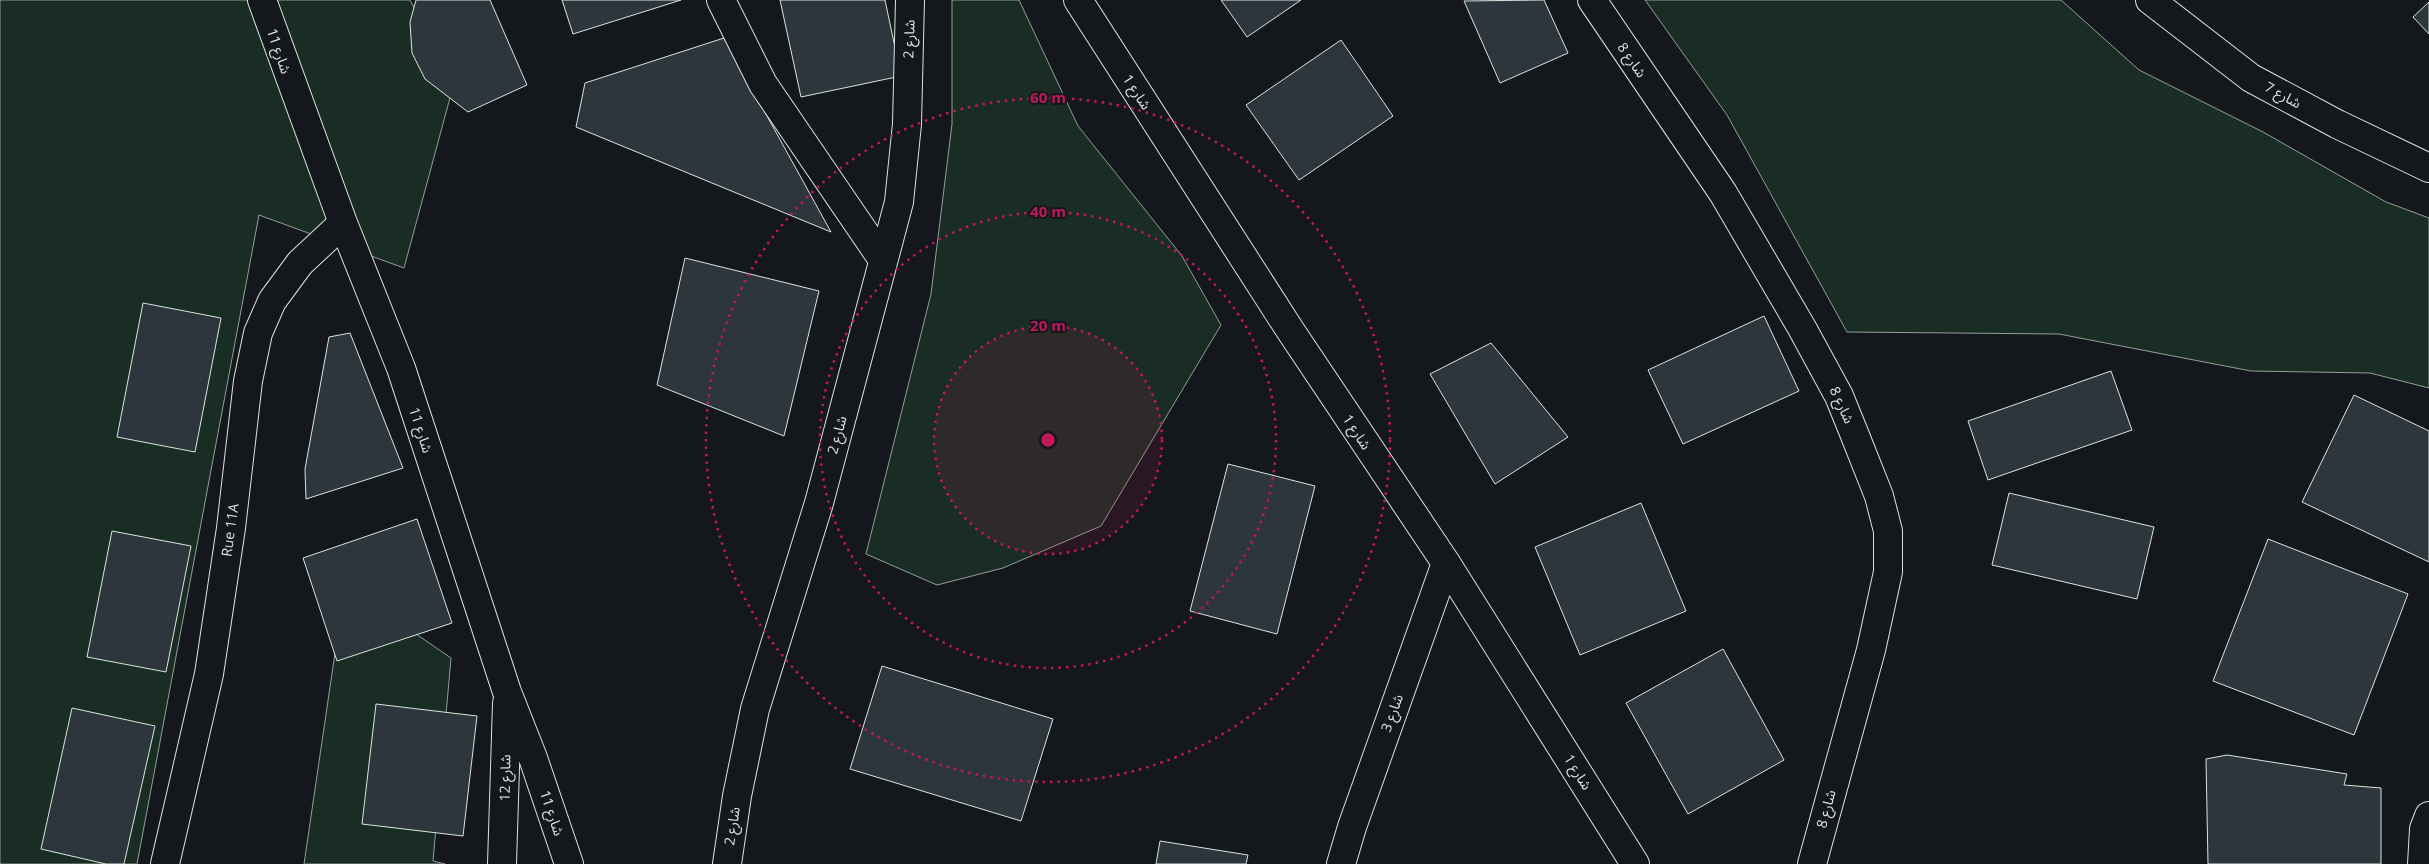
<svg xmlns="http://www.w3.org/2000/svg" width="2429" height="864" viewBox="0 0 2429 864" font-family="'Open Sans','Noto Sans Arabic',sans-serif">
<rect width="100%" height="100%" fill="#14181c"/>
<!-- green -->
<path fill="#1a2d24" stroke="#939e99" d="M 0,0 L 410,0 L 454,83 L 404,268 L 259,215 L 137,864 L 0,864 Z
M 952,0 L 1019,0 L 1078,126 L 1182,256 L 1221,325 L 1101,526 L 1003,568 L 937,585 L 866,554 L 931,294 L 952,124 Z
M 1645,0 L 2061,0 L 2139,70 L 2263,132 L 2386,202 L 2429,218 L 2429,388 L 2370,373 L 2251,371 L 2059,334 L 1847,332 L 1727,115 Z
M 345,585 L 451,658 L 433,861 L 445,864 L 304,864 Z"/>
<!-- building -->
<path fill="#2c363c" stroke="#d8e6dc" d="M 416,0 L 490,0 L 527,85 L 468,112 L 425,79 L 412,53 L 410,22 Z
M 562,0 L 681,0 L 573,34 Z
M 780,0 L 885,0 L 901,76 L 801,97 Z
M 1221,0 L 1301,0 L 1247,37 Z
M 1544,0 L 1568,53 L 1500,83 L 1464,1 Z
M 2429,2 L 2429,34 L 2413,17 Z
M 724,38 L 831,232 L 576,127 L 585,83 Z
M 1341,40 L 1393,116 L 1299,180 L 1246,105 Z
M 685,258 L 819,291 L 784,436 L 657,385 Z
M 143,303 L 221,318 L 195,452 L 117,437 Z
M 1764,316 L 1799,391 L 1683,444 L 1648,370 Z
M 350,333 L 403,468 L 306,499 L 305,469 L 329,337 Z
M 1491,343 L 1568,437 L 1495,484 L 1430,374 Z
M 2111,371 L 2132,430 L 1988,480 L 1968,421 Z
M 2354,395 L 2429,431 L 2429,562 L 2302,502 Z
M 1228,464 L 1315,486 L 1277,634 L 1190,611 Z
M 2009,493 L 2154,527 L 2137,599 L 1992,565 Z
M 1641,503 L 1686,611 L 1580,655 L 1535,547 Z
M 417,519 L 452,623 L 337,661 L 303,558 Z
M 112,531 L 191,546 L 166,672 L 87,657 Z
M 2268,539 L 2408,594 L 2354,735 L 2213,681 Z
M 1723,649 L 1784,760 L 1688,814 L 1626,703 Z
M 882,666 L 1053,719 L 1021,821 L 850,769 Z
M 376,704 L 477,716 L 463,836 L 362,824 Z
M 72,708 L 155,726 L 124,864 L 106,864 L 41,849 Z
M 2227,755 L 2347,774 L 2344,785 L 2381,788 L 2381,864 L 2208,864 L 2206,759 Z
M 1160,841 L 1248,855 L 1246,864 L 1156,864 Z"/>
<g fill="none" stroke-linecap="round" stroke-linejoin="round">
<defs>
<path id="minor" d="M 262,0 L 343,223 L 401,368 L 507,692 L 533,758 L 569,864
M 721,0 L 763,84 L 883,260
M 1078,0 L 1290,330 L 1446,563 L 1635,864
M 1592,0 L 1723,193 L 1802,328 L 1839,396 L 1854,433 L 1879,496 L 1888,531 L 1888,572 L 1871,650 L 1812,864
M 2150,0 L 2251,78 L 2337,124 L 2429,168
M 165,864 L 209,674 L 231,528 L 248,381 L 258,333 L 272,301 L 300,263 L 343,223
M 502,864 L 507,703
M 727,864 L 737,796 L 755,709 L 819,503 L 899,202 L 907,124 L 910,0
M 1341,864 L 1352,827 L 1446,563
M 2422,864 L 2424,829 L 2429,816"/>
</defs>
<!-- minor casing -->
<use href="#minor" stroke="#d8e6dc" stroke-width="30"/>
<!-- minor -->
<use href="#minor" stroke="#14181c" stroke-width="28"/>
</g>
<!-- distance rings -->
<circle cx="1048" cy="440" r="114" fill="#c2185b" fill-opacity=".12"/>
<g fill="none" stroke="#c2185b" stroke-width="2.5" stroke-dasharray="2.5 5">
<circle cx="1048" cy="440" r="114"/>
<circle cx="1048" cy="440" r="228"/>
<circle cx="1048" cy="440" r="342"/>
</g>
<g text-anchor="middle" stroke-width="4" stroke-linejoin="round" paint-order="stroke">
<!-- street labels -->
<g font-size="14" fill="#d8e6dc" stroke="#14181c">
<text transform="translate(909 39) rotate(-88)" y="5">شارع 2</text>
<text transform="translate(279 51) rotate(71)" y="5">شارع 11</text>
<text transform="translate(1632 60) rotate(55)" y="5">شارع 8</text>
<text transform="translate(1137 92) rotate(57)" y="5">شارع 1</text>
<text transform="translate(2283 95) rotate(29)" y="5">شارع 7</text>
<text transform="translate(1842 405) rotate(65)" y="5">شارع 8</text>
<text transform="translate(421 430) rotate(72)" y="5">شارع 11</text>
<text transform="translate(1357 432) rotate(57)" y="5">شارع 1</text>
<text transform="translate(837 435) rotate(-75)" y="5">شارع 2</text>
<text transform="translate(230 530) rotate(-82)" y="5">Rue 11A</text>
<text transform="translate(1392 713) rotate(-70)" y="5">شارع 3</text>
<text transform="translate(1578 772) rotate(58)" y="5">شارع 1</text>
<text transform="translate(505 778) rotate(-89)" y="5">شارع 12</text>
<text transform="translate(1826 809) rotate(-75)" y="5">شارع 8</text>
<text transform="translate(552 813) rotate(71)" y="5">شارع 11</text>
<text transform="translate(732 826) rotate(-81)" y="5">شارع 2</text>
</g>
</g>
<circle cx="1048" cy="440" r="8" fill="#c2185b" stroke="#14181c" stroke-width="2.5"/>
<g font-size="15" text-anchor="middle" font-weight="bold" fill="#c2185b" stroke="#14181c" stroke-width="4" stroke-linejoin="round" paint-order="stroke">
<text x="1048" y="103">60 m</text>
<text x="1048" y="217">40 m</text>
<text x="1048" y="331">20 m</text>
</g>
</svg>
